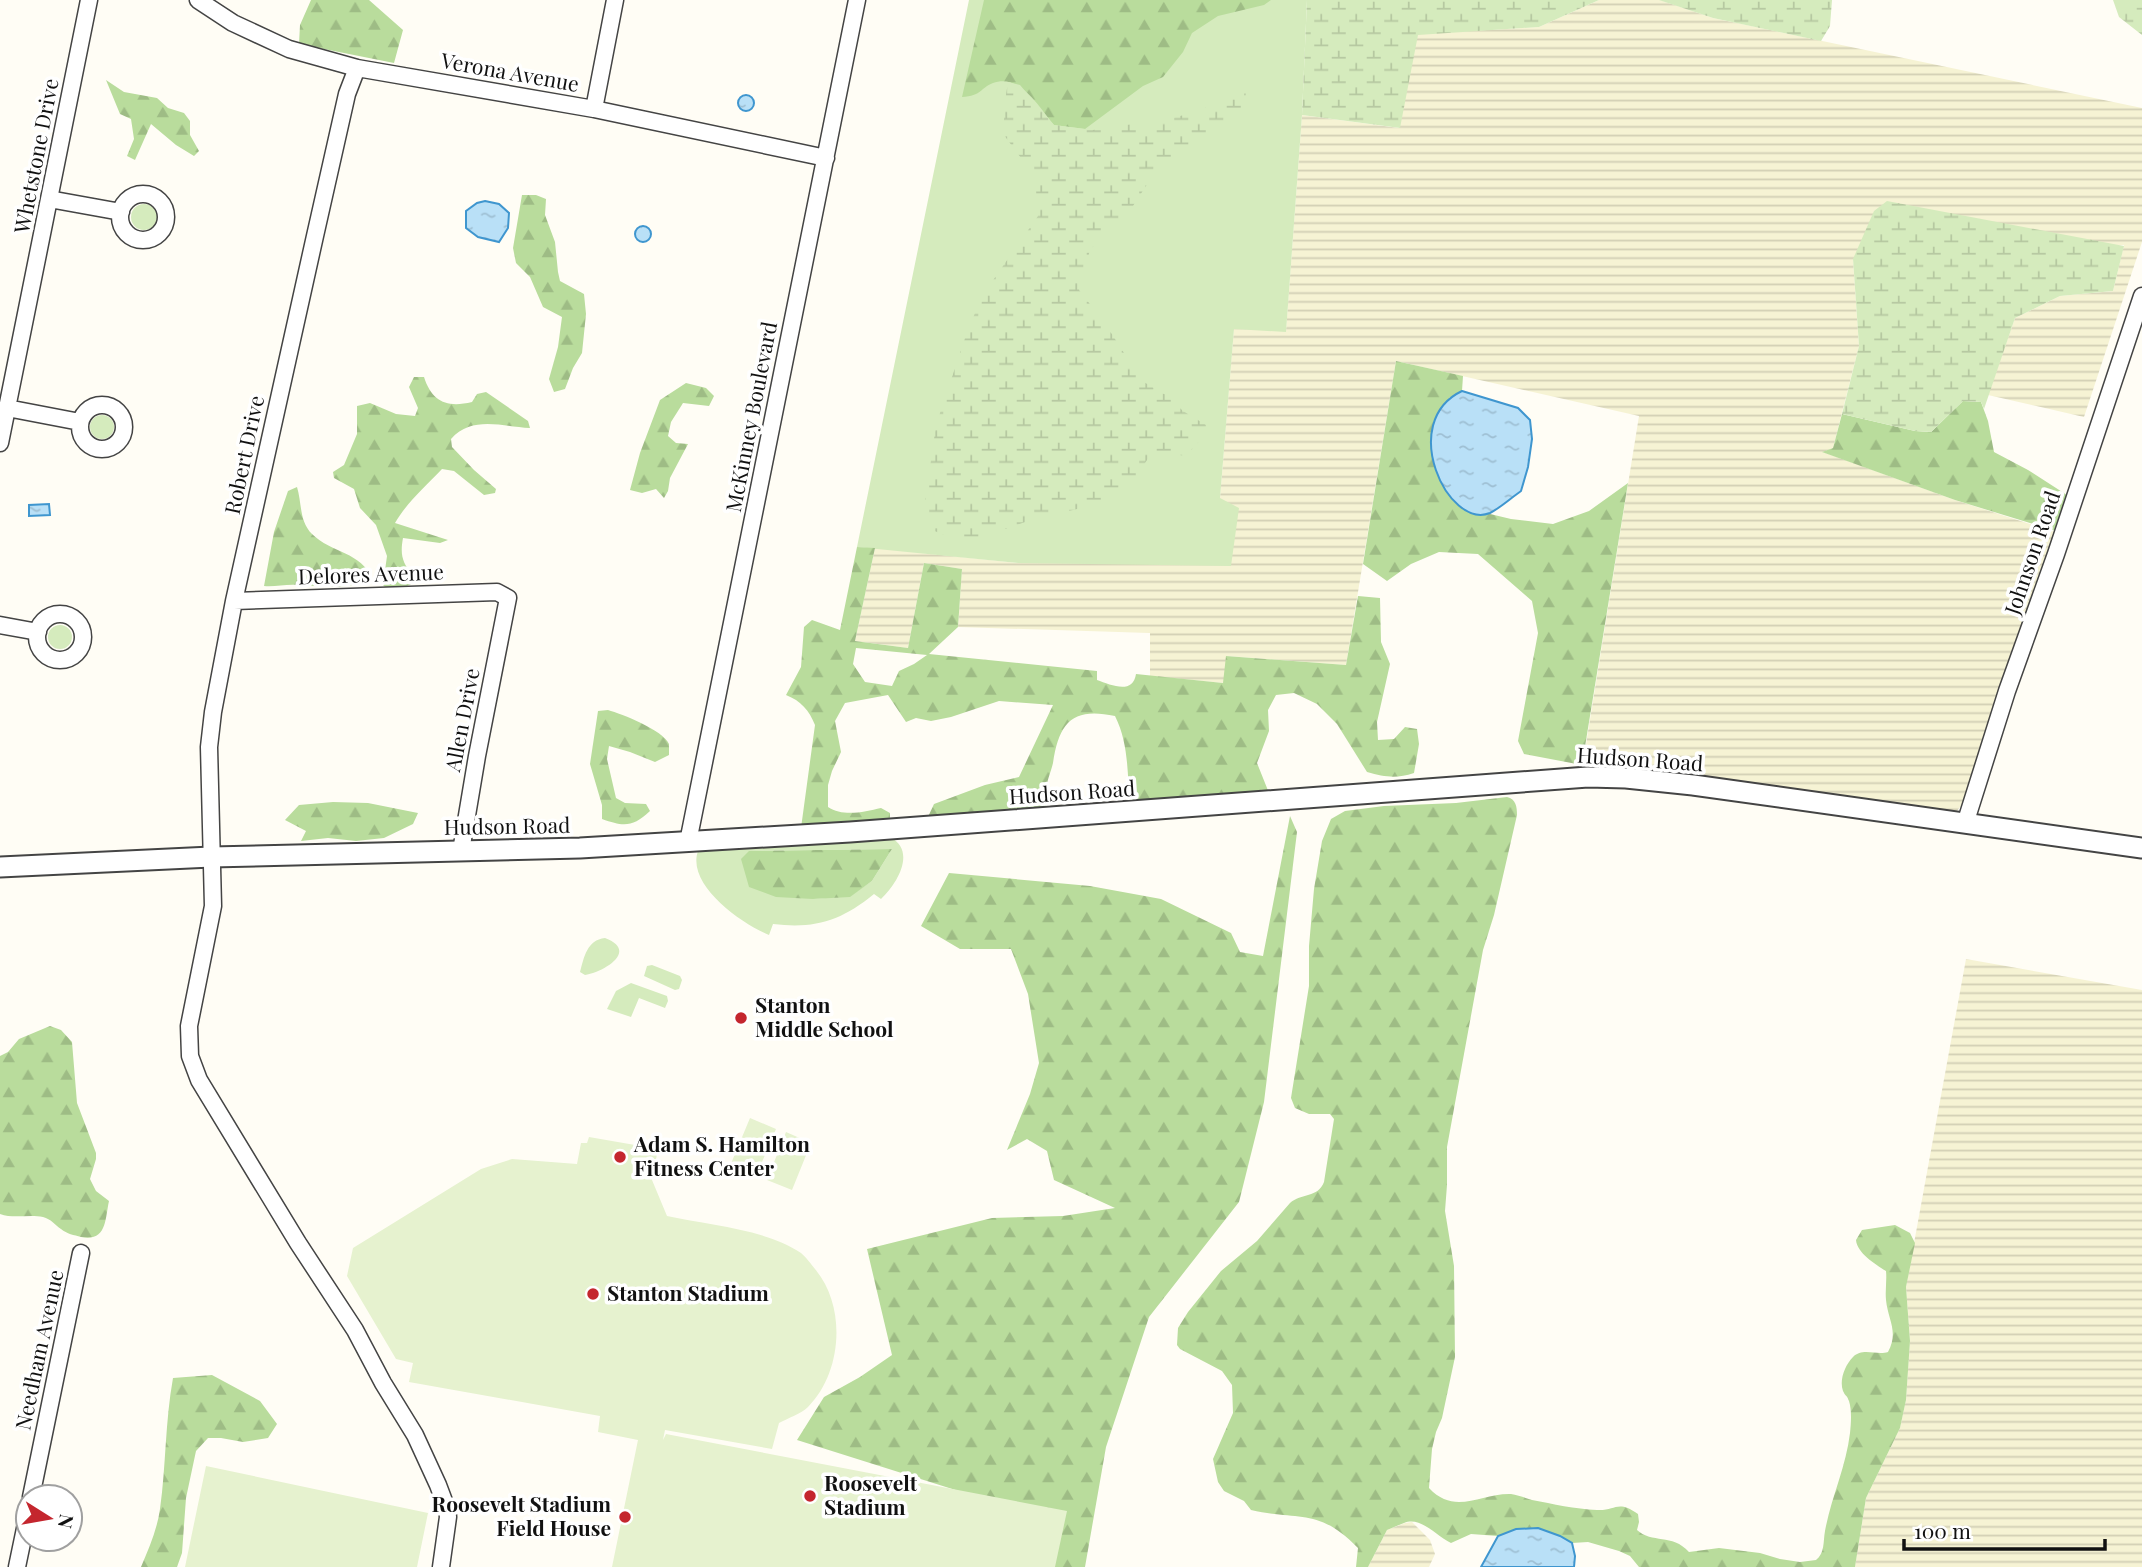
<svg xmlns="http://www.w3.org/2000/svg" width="2142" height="1567" viewBox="0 0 2142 1567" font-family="'Playfair Display',serif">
<defs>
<pattern id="farmland-rules" width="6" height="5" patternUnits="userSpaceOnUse" patternTransform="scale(1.75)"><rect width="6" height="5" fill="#f6f3d4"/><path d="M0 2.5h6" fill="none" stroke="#d2cfb5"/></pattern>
<pattern id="forest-firs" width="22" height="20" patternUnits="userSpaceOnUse" patternTransform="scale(1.75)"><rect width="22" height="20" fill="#b9dc9c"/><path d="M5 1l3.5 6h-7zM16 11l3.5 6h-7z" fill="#9ebc85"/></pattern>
<pattern id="wetland-marsh" width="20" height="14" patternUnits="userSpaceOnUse" patternTransform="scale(1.75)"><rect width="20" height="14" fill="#d5ebbd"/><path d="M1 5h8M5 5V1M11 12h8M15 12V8" fill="none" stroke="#b6c8a1"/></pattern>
<pattern id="water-ripples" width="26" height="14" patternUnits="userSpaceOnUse" patternTransform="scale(1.75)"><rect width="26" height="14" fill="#b9e0f7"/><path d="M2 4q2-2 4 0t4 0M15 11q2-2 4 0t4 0" fill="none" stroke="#9ebfd3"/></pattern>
</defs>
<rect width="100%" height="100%" fill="#fffdf5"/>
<!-- farmland -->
<path fill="url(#farmland-rules)" d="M 1599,0 L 1660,0 L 1713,18 L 2142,108 L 2142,242 L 2084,417 L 1988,395 L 2015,318 L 2060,296 L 2113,291 L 2124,245 L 1853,259 L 1859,346 L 1833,448 L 1823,452 L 1955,500 L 2055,532 L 1965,801 L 1956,812 L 1944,814 L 1582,769 L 1639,416 L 1396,361 L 1346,665 L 1227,656 L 1224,683 L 1150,676 L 1150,633 L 958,627 L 962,569 L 924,563 L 908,648 L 855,641 L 875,548 L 1018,563 L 1220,498 L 1234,328 L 1286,331 L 1302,115 L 1399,128 L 1417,34 L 1539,27 Z
M 1966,959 L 2142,990 L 2142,1567 L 1855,1567 L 1866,1498 L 1900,1428 L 1906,1400 L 1910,1341 L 1906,1287 Z
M 1412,1522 L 1430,1540 L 1435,1554 L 1429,1567 L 1368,1567 L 1387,1530 L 1405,1523 Z"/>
<!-- grass -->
<path fill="#d5ebbd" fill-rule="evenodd" d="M 969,0 L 1307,0 L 1302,115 L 1286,332 L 1234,329 L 1220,498 L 1239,508 L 1231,566 L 1018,563 L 857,547 Z
M131 217a13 13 0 1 1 26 0a13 13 0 1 1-26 0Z
M90 427a12 12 0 1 1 24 0a12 12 0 1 1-24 0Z
M48 637a12 12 0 1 1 24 0a12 12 0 1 1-24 0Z
M 890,837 C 917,851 897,884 881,899 L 874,894 C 841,921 815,929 773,924 L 769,935 C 742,924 686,885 698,851 ZM 892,849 L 872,881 L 850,896 L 813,899 L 742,859 L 750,851 Z
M 605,938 C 639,951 604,972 585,975 L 580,972 C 584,957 587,940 605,938 Z
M 652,965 L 680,976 L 682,980 L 679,989 L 675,990 L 644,976 L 647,966 Z
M 631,983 L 667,996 L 668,1001 L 665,1008 L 639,998 L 631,1017 L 607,1009 L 616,991 Z"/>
<!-- forest -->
<path fill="url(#forest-firs)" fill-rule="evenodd" d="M 311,0 L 369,0 L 403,30 L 394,63 L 299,44 L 300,25 Z
M 984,0 L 1271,0 L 1264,5 L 1218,16 L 1192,33 L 1183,52 L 1163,77 L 1143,86 L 1085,129 L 1054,125 C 1039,107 1020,73 993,83 C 980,88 982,96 962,97 Z
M 106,80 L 124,92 L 157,98 L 168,108 L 184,113 L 190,121 L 190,135 L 199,151 L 194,156 L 176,145 L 151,124 L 135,160 L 127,156 L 134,139 L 131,119 L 120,114 Z
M 522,195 L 536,195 L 546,199 L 545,215 L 555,242 L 558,272 L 560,281 L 584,294 L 586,314 L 582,353 L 573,368 L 565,389 L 554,392 L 549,379 L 558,347 L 562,317 L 543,307 L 530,277 L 516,263 L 513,248 Z
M 1396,361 L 1463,376 L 1462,391 L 1449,398 L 1461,507 L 1511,519 L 1553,524 L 1589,511 L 1628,483 L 1582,765 L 1524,754 L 1518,741 L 1538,633 L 1532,601 L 1478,554 L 1439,552 L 1411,564 L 1387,581 L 1363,564 Z
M 414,377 L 424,377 C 432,402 447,408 472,402 L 477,394 L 486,392 L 528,421 L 530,428 C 502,427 473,415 451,439 L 452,447 L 474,470 L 496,489 L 495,493 L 484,495 L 454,471 L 442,469 C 425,487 408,501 395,523 L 448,540 L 440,543 L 403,538 C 400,554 402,563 413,575 L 411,584 L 405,587 L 386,588 L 383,585 L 387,556 L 376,525 L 360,508 L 354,489 L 334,478 L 333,472 L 344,465 L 357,434 L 357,406 L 370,403 L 396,414 L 415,416 L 418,408 L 409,387 Z
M 686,383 L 706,388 L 714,396 L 709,406 L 683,403 L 671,422 L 668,436 L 676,443 L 688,444 L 670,478 L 668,491 L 664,498 L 656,489 L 642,493 L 630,490 L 640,453 L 660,400 Z
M 1963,401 L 1981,402 L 1988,421 L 1994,452 L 2028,470 L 2070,497 L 2059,532 L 1955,500 L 1822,452 L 1833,448 L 1842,414 L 1915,431 L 1931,432 Z
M 297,487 C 302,503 299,521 312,534 C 331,553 362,552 372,579 C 349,590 323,586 298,585 C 286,584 275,587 264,586 L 274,532 L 288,491 Z
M 857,547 L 875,548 L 855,641 L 908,648 L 924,563 L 962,569 L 958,627 L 929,654 L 1097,671 L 1097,680 C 1111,685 1133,695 1136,674 L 1223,683 L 1226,656 L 1346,665 L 1358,596 L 1380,598 L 1381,642 L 1390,664 L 1377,722 L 1378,740 L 1394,739 L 1405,727 L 1417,729 L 1419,744 L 1414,773 C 1396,779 1385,777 1367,772 L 1337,724 L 1317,704 L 1294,693 L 1276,695 L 1268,710 L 1269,731 L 1257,763 L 1269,793 L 1130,803 C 1127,773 1129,744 1115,716 C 1073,707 1059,722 1053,763 C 1051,772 1047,780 1046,789 C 1046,797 1046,804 1046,812 L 927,819 L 934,804 L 985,785 L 1019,777 L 1053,705 L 999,701 L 951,717 L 931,721 L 916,718 L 906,722 L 888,695 L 845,703 L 835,721 L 841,752 L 832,771 L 828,785 L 828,807 C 843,817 864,812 881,808 L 890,813 L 890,821 L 801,828 L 815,725 C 809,710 801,701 786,695 L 801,667 L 804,627 L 812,620 L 840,630 ZM 856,648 L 927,655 L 914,664 L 899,671 L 892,686 L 865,682 L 853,664 Z
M 608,710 C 622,714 663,730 669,744 C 669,745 669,754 669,755 L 655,762 L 630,752 L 609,746 L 607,759 L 616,798 L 625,803 L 646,804 L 650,811 C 633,827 624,827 602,819 L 602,805 L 590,764 L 598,711 Z
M 1507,797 C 1516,799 1517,807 1517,815 L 1494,915 L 1483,950 L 1447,1147 L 1447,1185 L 1445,1211 L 1454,1266 L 1455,1357 L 1442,1418 L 1436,1432 L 1432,1449 L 1429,1488 C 1455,1516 1481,1493 1511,1494 C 1518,1495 1525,1498 1532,1500 C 1553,1504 1575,1509 1597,1510 C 1616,1511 1617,1499 1638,1514 L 1639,1522 L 1637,1530 C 1652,1544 1672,1533 1689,1552 L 1719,1548 L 1760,1553 L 1780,1559 L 1800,1562 L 1816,1560 C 1825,1553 1823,1542 1825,1531 C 1831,1498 1846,1467 1850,1433 C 1851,1423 1852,1411 1849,1401 C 1846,1393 1847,1399 1843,1391 C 1839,1380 1845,1365 1853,1357 C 1863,1347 1877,1356 1888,1352 C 1899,1332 1888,1320 1886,1300 C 1885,1290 1887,1281 1886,1271 C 1875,1264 1857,1253 1856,1240 L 1862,1230 L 1895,1225 L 1910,1233 L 1915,1243 L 1906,1287 L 1910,1341 L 1906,1400 L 1900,1428 L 1866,1498 L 1855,1567 L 1639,1567 L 1630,1556 L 1619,1551 L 1588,1542 L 1572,1543 L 1548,1531 L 1516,1529 L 1498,1536 L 1471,1534 L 1451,1543 C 1436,1536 1421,1516 1404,1523 C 1398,1525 1393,1528 1387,1530 L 1368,1567 L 1356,1567 L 1358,1548 C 1318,1507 1300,1521 1251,1510 L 1244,1501 L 1224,1491 L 1218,1482 L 1213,1459 L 1233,1413 L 1232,1385 L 1222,1371 L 1180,1349 L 1177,1345 L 1178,1328 L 1188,1312 L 1221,1271 L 1257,1241 L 1290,1203 C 1301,1193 1318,1198 1324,1182 L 1334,1119 L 1330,1114 L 1309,1114 L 1295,1108 L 1291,1098 L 1309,986 L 1309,946 L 1314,889 L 1322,841 L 1331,819 L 1345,811 L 1384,806 L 1456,803 Z
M 333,802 L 368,803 L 418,813 L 413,824 L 384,838 L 356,841 L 328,838 L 301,841 L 306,831 L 285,820 L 299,805 Z
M 1290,816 L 1297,832 L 1264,1102 L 1239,1202 L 1149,1317 L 1106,1447 L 1085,1567 L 1049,1567 L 1057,1522 L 797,1440 L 824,1397 L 860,1377 L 892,1355 L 867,1249 L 992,1218 L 1063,1216 L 1115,1208 L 1054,1180 L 1047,1151 L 1027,1139 L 1007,1150 L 1030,1094 L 1039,1063 L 1028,994 L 1011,949 L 960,949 L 921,926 L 949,873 L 1090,886 L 1161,899 L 1231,933 L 1240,952 L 1263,956 Z
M 892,849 L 872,881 L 850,897 L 813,899 L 776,897 L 749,887 L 741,859 L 749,851 Z
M 50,1026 L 61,1030 L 72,1042 L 77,1103 L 96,1153 L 96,1159 L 90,1179 L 96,1191 L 109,1201 C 105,1219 107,1242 81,1237 C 74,1235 67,1234 61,1229 C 55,1225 51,1219 43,1217 C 29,1214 14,1219 0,1214 L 0,1056 L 8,1052 L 19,1039 Z
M 212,1375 L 260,1401 L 277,1424 L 268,1438 L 243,1442 L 221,1438 L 208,1438 L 196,1451 L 186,1498 L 182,1553 L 177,1567 L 141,1567 C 149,1548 157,1530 160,1509 C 166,1466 165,1422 173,1378 Z"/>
<!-- wetland -->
<path fill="url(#wetland-marsh)" d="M 1307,0 L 1599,0 L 1539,27 L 1418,35 L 1400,128 L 1302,115 Z
M 1659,0 L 1832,0 L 1830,26 L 1821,41 L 1713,18 Z
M 2113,0 L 2142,0 L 2142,35 L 2119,17 Z
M 1008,82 L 1020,85 L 1054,125 L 1093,130 L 1172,118 L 1196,112 L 1246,90 L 1244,114 L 1155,172 L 1131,209 L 1108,230 L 1090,250 L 1079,290 L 1106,325 L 1142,381 L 1166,395 L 1183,411 L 1211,428 L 1186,456 L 1153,451 L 1129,487 L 1089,506 L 1025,522 L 965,543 L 932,530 L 924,510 L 936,425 L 966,335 L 982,296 L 1038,216 L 1035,177 L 1004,135 L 1004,108 Z
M 1887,201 L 2124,246 L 2113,291 L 2060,296 L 2015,318 L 1984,409 L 1981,402 L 1963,401 L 1931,432 L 1915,431 L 1842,414 L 1859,346 L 1853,259 L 1874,211 Z"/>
<!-- pitch -->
<path fill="#e6f2cf" d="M 750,1118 L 776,1129 L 756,1176 L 730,1166 Z
M 786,1132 L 811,1143 L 792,1190 L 767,1180 Z
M 589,1137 L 658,1149 L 652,1180 L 667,1216 C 709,1225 765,1229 801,1253 C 806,1257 811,1264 815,1269 C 847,1307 842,1373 808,1407 C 801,1414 788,1418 779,1423 L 772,1449 L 665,1430 L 663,1440 L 666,1434 L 1067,1511 L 1055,1567 L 612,1567 L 638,1440 L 598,1432 L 600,1416 L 409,1382 L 413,1363 L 396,1359 L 347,1276 L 353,1248 L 481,1169 L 512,1159 L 577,1164 L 581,1143 L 587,1143 Z
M 206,1466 L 428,1513 L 417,1567 L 185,1567 Z"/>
<!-- water -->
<path fill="url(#water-ripples)" stroke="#3f96cf" stroke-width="2" d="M738 103a8 8 0 1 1 16 0a8 8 0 1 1-16 0Z
M 485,201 L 499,204 L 509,213 L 508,228 L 499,242 L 478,237 L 466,228 L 466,211 L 477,203 Z
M635 234a8 8 0 1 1 16 0a8 8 0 1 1-16 0Z
M 1462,391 L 1518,408 L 1530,420 L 1532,439 L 1528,467 L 1521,491 C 1511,498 1500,508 1490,513 C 1448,530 1397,422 1462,391 Z
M 49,504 L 50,515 L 29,516 L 29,505 Z
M 1538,1528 L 1560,1536 L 1572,1543 L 1575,1556 L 1574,1567 L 1481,1567 L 1498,1536 L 1516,1529 Z"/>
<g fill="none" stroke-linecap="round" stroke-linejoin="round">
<defs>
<path id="minor" d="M 198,0 L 233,23 L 289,49 L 357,68 L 594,109 L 826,158
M 357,68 L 347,94 L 315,236 L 234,601 L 213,712 L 209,747 L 213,906 L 189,1026 L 190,1056 L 199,1080 L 298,1243 L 355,1330 L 383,1383 L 415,1435 L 438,1485 L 447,1509 L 448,1517 L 441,1567
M 594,109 L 615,0
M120 217a23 23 0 1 1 46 0a23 23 0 1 1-46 0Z
M 49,199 L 121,212
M80 427a22 22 0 1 1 44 0a22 22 0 1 1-44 0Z
M 7,408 L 80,422
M 0,443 L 89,0
M 234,601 L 497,592 L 508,598 L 477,756 L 461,851
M37 637a23 23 0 1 1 46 0a23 23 0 1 1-46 0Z
M 0,625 L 38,632
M 1965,824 L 2007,691 L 2056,554 L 2142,296
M 688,842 L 857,0
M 31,1497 L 81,1253
M 17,1567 L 28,1514"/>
<path id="tertiary" d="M 0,867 L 211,857 L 580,848 L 850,832 L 1588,777 L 1626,778 L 1693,785 L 2142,848"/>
</defs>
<!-- minor casing -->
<use href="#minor" stroke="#444" stroke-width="19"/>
<!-- tertiary casing -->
<use href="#tertiary" stroke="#444" stroke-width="23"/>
<!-- minor -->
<use href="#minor" stroke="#fff" stroke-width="16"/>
<!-- tertiary -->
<use href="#tertiary" stroke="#fff" stroke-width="19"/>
</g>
<!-- markers -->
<g fill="#c4262e" stroke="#fff" stroke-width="2.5">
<circle cx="741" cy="1018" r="7"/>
<circle cx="620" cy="1157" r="7"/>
<circle cx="593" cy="1294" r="7"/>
<circle cx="810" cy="1496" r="7"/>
<circle cx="625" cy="1517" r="7"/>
</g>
<g text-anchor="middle" stroke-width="7" stroke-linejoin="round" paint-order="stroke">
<!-- street labels -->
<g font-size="21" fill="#111" stroke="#fff">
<text transform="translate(510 73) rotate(10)" y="7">Verona Avenue</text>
<text transform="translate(37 156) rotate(-79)" y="7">Whetstone Drive</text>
<text transform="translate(752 417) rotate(-79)" y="7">McKinney Boulevard</text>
<text transform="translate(245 455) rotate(-78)" y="7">Robert Drive</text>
<text transform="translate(2033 553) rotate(-71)" y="7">Johnson Road</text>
<text transform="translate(371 575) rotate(-2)" y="7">Delores Avenue</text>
<text transform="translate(463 720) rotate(-79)" y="7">Allen Drive</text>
<text transform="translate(1640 760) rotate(4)" y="7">Hudson Road</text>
<text transform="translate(1072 793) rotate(-4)" y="7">Hudson Road</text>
<text transform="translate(507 827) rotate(-1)" y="7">Hudson Road</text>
<text transform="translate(40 1350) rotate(-78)" y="7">Needham Avenue</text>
</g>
<!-- poi labels -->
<g font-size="21" font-weight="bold" fill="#111" stroke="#fff" text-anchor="start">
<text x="755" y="1013">Stanton<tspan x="755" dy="24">Middle School</tspan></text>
<text x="634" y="1152">Adam S. Hamilton<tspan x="634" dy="24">Fitness Center</tspan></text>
<text x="607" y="1301">Stanton Stadium</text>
<text x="824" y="1491">Roosevelt<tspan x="824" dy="24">Stadium</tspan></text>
<text x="611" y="1512" text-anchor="end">Roosevelt Stadium<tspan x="611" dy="24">Field House</tspan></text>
</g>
</g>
<!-- north arrow -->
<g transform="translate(49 1518) rotate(101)"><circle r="33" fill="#ffffff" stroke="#a0a0a0" stroke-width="2"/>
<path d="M0-5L12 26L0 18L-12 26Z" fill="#c4262e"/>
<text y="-10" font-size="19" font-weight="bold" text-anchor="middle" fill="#111111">N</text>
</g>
<!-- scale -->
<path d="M1904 1539v10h201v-10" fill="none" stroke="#111111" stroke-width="3.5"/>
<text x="1914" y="1539" font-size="21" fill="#111111" stroke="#ffffff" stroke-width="5" paint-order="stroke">100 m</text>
</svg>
